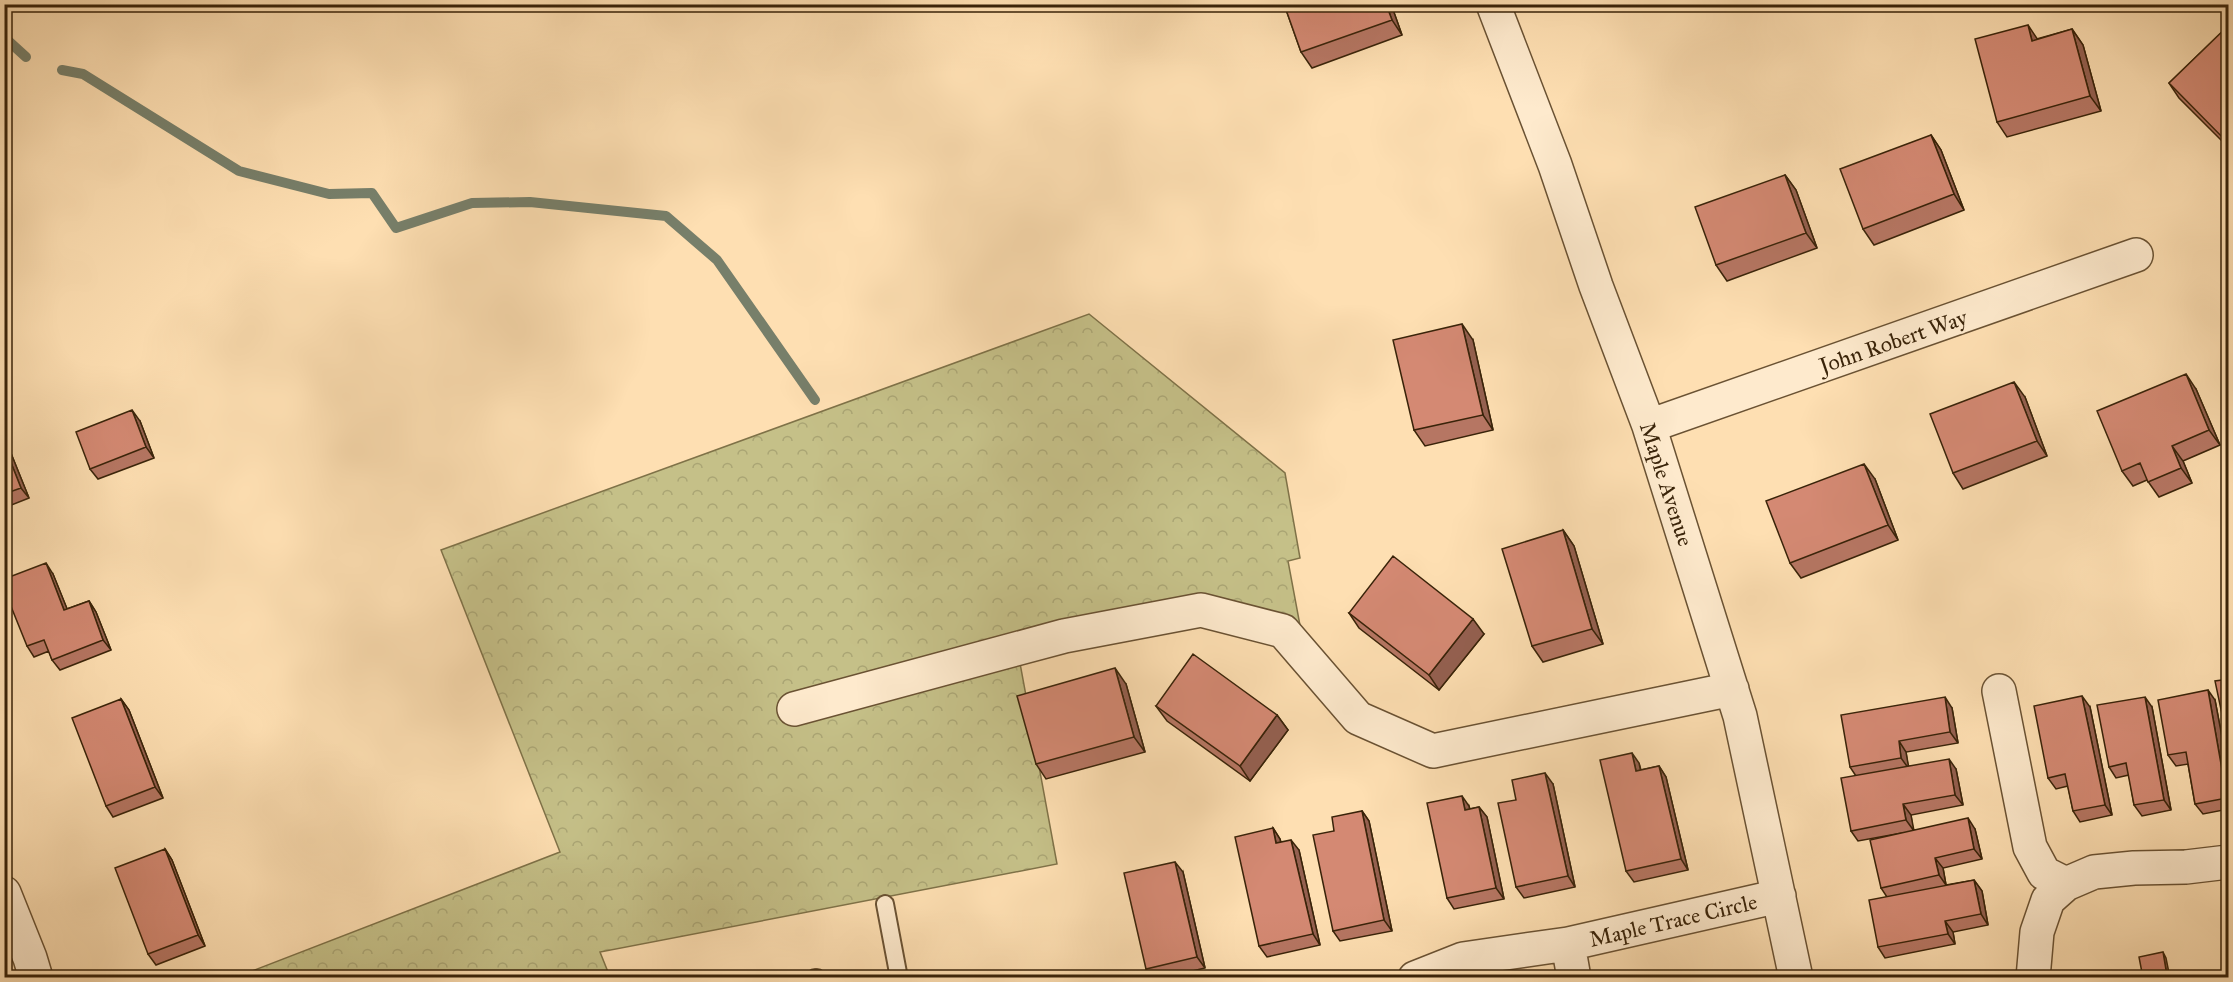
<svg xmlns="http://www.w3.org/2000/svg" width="2233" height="982" viewBox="0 0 2233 982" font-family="'IM FELL Great Primer',serif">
<defs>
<pattern id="forest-crowns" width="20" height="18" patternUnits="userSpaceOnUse" patternTransform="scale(1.5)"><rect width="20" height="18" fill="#c5c088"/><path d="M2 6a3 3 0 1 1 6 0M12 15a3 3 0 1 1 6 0" fill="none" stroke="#aaa574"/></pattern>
</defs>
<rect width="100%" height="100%" fill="#fedfb2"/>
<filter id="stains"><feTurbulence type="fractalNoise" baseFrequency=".00333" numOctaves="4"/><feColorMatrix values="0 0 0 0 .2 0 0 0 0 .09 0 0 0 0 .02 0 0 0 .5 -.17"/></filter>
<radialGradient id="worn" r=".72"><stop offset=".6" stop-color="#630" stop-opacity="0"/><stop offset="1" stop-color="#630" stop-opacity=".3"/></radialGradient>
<!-- forest -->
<path fill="url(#forest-crowns)" stroke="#7f7248" stroke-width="1.5" d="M 1089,314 L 1285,473 L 1300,558 L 1288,561 L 1305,652 L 1247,620 L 1017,647 L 1057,864 L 600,952 L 610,977 L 234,978 L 560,852 L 441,550 Z"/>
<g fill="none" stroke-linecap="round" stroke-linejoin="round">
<!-- stream -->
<path stroke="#777f6a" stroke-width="10" d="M 4,37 L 26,57
M 62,70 L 83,74 L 239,171 L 329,194 L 372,193 L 396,228 L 472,203 L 530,202 L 666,216 L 717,260 L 815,400"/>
<defs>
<path id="service" d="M 885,904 L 899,978
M 815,978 L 817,978"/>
<path id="minor" d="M 1493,4 L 1555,165 L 1596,286 L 1649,426 L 1740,716 L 1796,978
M 1649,426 L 2136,255
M 1999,691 L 2030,847 L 2044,873 L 2066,884
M 794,709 L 1064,636 L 1201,610 L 1283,631 L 1358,718 L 1433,751 L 1732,689
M 4,893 L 30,958 L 36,978
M 1568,944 L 1574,978
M 1415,978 L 1463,959 L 1568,944 L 1779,896
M 2033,978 L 2037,932 L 2048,900 L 2066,884 L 2094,872 L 2134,868 L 2186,867 L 2228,862"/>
</defs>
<!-- service casing -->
<use href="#service" stroke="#6a5233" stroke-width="20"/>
<!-- minor casing -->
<use href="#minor" stroke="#6a5233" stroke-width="36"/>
<!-- service -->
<use href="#service" stroke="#feeacd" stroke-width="16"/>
<!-- minor -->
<use href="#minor" stroke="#feeacd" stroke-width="33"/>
</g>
<!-- wall -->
<path fill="#b67663" stroke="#392309" stroke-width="1.5" d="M 1284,4 L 1391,4 L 1402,35 L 1312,68 L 1301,52 Z
M 2229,25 L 2229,148 L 2179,98 L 2169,83 Z
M 2072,29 L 2083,45 L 2101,111 L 2007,137 L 1997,122 L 2037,39 Z
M 1931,135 L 1941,150 L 1964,210 L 1874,245 L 1863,229 Z
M 1785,175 L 1796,190 L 1817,248 L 1727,281 L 1716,265 Z
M 1473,340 L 1493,430 L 1425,446 L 1414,430 Z
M 2196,389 L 2220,445 L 2183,461 L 2192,483 L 2159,497 L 2147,480 L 2133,486 L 2122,471 Z
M 2025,397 L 2047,456 L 1963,489 L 1953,473 Z
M 140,421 L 154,458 L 98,479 L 90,469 Z
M 4,436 L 29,498 L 4,508 Z
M 1875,479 L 1898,540 L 1801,578 L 1790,563 Z
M 1563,530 L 1574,546 L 1603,644 L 1543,662 L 1532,646 Z
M 53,574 L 67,609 L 89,601 L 96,612 L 111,650 L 60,670 L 52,660 L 49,651 L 34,657 L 27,646 Z
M 1349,613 L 1484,634 L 1439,690 L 1359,628 Z
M 1126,684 L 1145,752 L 1046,779 L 1036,764 Z
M 121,699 L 129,710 L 163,798 L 113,817 L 106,806 Z
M 2215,700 L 2229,774 L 2229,809 L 2203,814 L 2195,804 L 2188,764 L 2176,766 L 2168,755 Z
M 1156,706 L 1277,715 L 1288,730 L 1250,781 L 1167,721 Z
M 2090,707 L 2112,815 L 2080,822 L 2073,811 L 2068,786 L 2056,789 L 2048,778 Z
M 2152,707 L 2171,810 L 2142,816 L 2134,805 L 2129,775 L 2116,778 L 2109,767 Z
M 1952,708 L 1958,743 L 1906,752 L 1908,766 L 1956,769 L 1963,805 L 1911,815 L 1913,830 L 1975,829 L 1982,859 L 1943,868 L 1946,885 L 1974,880 L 1982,891 L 1988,925 L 1953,932 L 1955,944 L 1885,958 L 1878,947 L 1887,897 L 1881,888 L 1902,833 L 1858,841 L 1851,831 L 1856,776 L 1850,767 Z
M 1639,763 L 1641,770 L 1659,766 L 1666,777 L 1688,870 L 1634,882 L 1626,871 Z
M 1553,784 L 1575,887 L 1524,898 L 1516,887 L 1516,800 Z
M 1469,806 L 1470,809 L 1479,807 L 1487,817 L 1504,899 L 1454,909 L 1447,898 Z
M 1362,811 L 1369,821 L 1392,931 L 1340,941 L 1333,931 L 1334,831 Z
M 1273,828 L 1280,839 L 1281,842 L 1299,850 L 1320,945 L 1267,957 L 1259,946 Z
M 165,849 L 172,860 L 205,946 L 156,965 L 148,954 Z
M 1183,872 L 1205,968 L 1163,978 L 1152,978 L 1146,969 Z"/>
<!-- shaded-wall -->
<path fill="#946050" stroke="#392309" stroke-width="1.5" d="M 1386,4 L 1391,4 L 1402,35 L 1392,20 Z
M 2028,25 L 2038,40 L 2032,41 Z
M 2072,29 L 2083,45 L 2101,111 L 2090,96 Z
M 1931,135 L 1941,150 L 1964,210 L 1954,194 Z
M 1785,175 L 1796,190 L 1817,248 L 1806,233 Z
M 1462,324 L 1473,340 L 1493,430 L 1483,415 Z
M 2186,374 L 2196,389 L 2220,445 L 2209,430 Z
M 2014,382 L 2025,397 L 2047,456 L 2037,441 Z
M 132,410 L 140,421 L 154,458 L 146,447 Z
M 4,436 L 29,498 L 21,488 L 4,445 Z
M 2172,446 L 2183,461 L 2192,483 L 2181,468 Z
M 1864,464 L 1875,479 L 1898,540 L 1888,525 Z
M 1563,530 L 1574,546 L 1603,644 L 1592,629 Z
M 46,563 L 53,574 L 72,621 L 64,610 Z
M 89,601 L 96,612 L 111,650 L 103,640 Z
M 1473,619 L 1484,634 L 1439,690 L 1429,675 Z
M 1115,668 L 1126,684 L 1145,752 L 1134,737 Z
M 2208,690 L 2215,700 L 2229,774 L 2229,799 L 2227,798 Z
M 2082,696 L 2090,707 L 2112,815 L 2105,805 Z
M 1945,697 L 1952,708 L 1958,743 L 1950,732 Z
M 2145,697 L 2152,707 L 2171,810 L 2164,800 Z
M 121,699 L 129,710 L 163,798 L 155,787 Z
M 1277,715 L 1288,730 L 1250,781 L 1240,766 Z
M 1899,741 L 1906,752 L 1909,769 L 1901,758 Z
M 1632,753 L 1639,763 L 1643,782 L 1636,771 Z
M 1949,759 L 1956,769 L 1963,805 L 1955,795 Z
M 1659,766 L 1666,777 L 1688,870 L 1681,859 Z
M 1545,773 L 1553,784 L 1575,887 L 1568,876 Z
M 1462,796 L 1469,806 L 1472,821 L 1465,810 Z
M 1903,804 L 1911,815 L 1914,831 L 1906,820 Z
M 1479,807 L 1487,817 L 1504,899 L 1496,888 Z
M 1362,811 L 1369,821 L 1392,931 L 1384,920 Z
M 1968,818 L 1975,829 L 1982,859 L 1974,849 Z
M 1273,828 L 1280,839 L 1283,854 L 1276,843 Z
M 1291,840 L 1299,850 L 1320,945 L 1313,934 Z
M 165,849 L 172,860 L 205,946 L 198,935 Z
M 1935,858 L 1943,868 L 1946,885 L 1939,875 Z
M 1175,862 L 1183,872 L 1205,968 L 1197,957 Z
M 1974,880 L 1982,891 L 1988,925 L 1981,914 Z
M 1945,921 L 1953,932 L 1955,944 L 1948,934 Z
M 2163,952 L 2166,958 L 2170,978 L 2168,978 L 2167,976 Z"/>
<!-- building -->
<path fill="#d48973" stroke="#392309" stroke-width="1.5" d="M 1284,4 L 1386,4 L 1392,20 L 1301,52 Z
M 2028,25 L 2032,41 L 2072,29 L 2090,96 L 1997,122 L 1975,39 Z
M 2229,25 L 2229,144 L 2169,83 Z
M 1931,135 L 1954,194 L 1863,229 L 1840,169 Z
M 1785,175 L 1806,233 L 1716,265 L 1695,207 Z
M 1462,324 L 1483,415 L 1414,430 L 1393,340 Z
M 2186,374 L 2209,430 L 2172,446 L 2181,468 L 2148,482 L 2140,463 L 2122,471 L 2097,411 Z
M 2014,382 L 2037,441 L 1953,473 L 1930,414 Z
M 132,410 L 146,447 L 90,469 L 76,432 Z
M 4,445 L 21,488 L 4,494 Z
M 1864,464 L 1888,525 L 1790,563 L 1766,501 Z
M 1563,530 L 1592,629 L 1532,646 L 1502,549 Z
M 1393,556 L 1473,619 L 1429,675 L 1349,613 Z
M 46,563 L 64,610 L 89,601 L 103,640 L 52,660 L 44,640 L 27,646 L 4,589 L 4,579 Z
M 1193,654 L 1277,715 L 1240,766 L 1156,706 Z
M 1115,668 L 1134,737 L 1036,764 L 1017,696 Z
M 2229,679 L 2229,743 L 2228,743 L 2215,681 Z
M 2208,690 L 2227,798 L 2195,804 L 2186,752 L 2168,755 L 2158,700 Z
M 2082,696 L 2105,805 L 2073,811 L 2065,774 L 2048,778 L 2034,706 Z
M 1945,697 L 1950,732 L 1899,741 L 1901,758 L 1850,767 L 1841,715 Z
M 2145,697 L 2164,800 L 2134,805 L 2126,763 L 2109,767 L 2097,705 Z
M 121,699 L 155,787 L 106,806 L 72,718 Z
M 1632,753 L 1636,771 L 1659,766 L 1681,859 L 1626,871 L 1600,760 Z
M 1949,759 L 1955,795 L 1903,804 L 1906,820 L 1851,831 L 1841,778 Z
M 1545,773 L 1568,876 L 1516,887 L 1498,803 L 1516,800 L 1512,780 Z
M 1462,796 L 1465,810 L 1479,807 L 1496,888 L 1447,898 L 1427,803 Z
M 1362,811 L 1384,920 L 1333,931 L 1313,835 L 1334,831 L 1332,817 Z
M 1968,818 L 1974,849 L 1935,858 L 1939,875 L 1881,888 L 1870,840 Z
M 1273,828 L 1276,843 L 1291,840 L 1313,934 L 1259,946 L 1235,837 Z
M 165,849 L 198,935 L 148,954 L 115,868 Z
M 1175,862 L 1197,957 L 1146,969 L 1124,873 Z
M 1974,880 L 1981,914 L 1945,921 L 1948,934 L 1878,947 L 1869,900 Z
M 2163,952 L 2167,976 L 2157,978 L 2143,978 L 2139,957 Z"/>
<g text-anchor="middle" stroke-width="4.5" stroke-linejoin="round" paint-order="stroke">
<!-- street labels -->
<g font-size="22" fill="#392309" stroke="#feeacd">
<text transform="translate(1893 341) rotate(-19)" y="8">John Robert Way</text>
<text transform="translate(1667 484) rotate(72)" y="8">Maple Avenue</text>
<text transform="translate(1673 920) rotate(-13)" y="8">Maple Trace Circle</text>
</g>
</g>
<!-- margin -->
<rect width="2233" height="982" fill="none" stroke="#fedfb2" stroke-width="24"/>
<rect x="6" y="6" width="2221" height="970" fill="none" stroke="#392309" stroke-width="3"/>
<rect x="12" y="12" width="2209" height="958" fill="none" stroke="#392309" stroke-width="1.5"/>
<rect width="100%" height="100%" filter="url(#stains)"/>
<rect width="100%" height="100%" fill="url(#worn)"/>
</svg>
